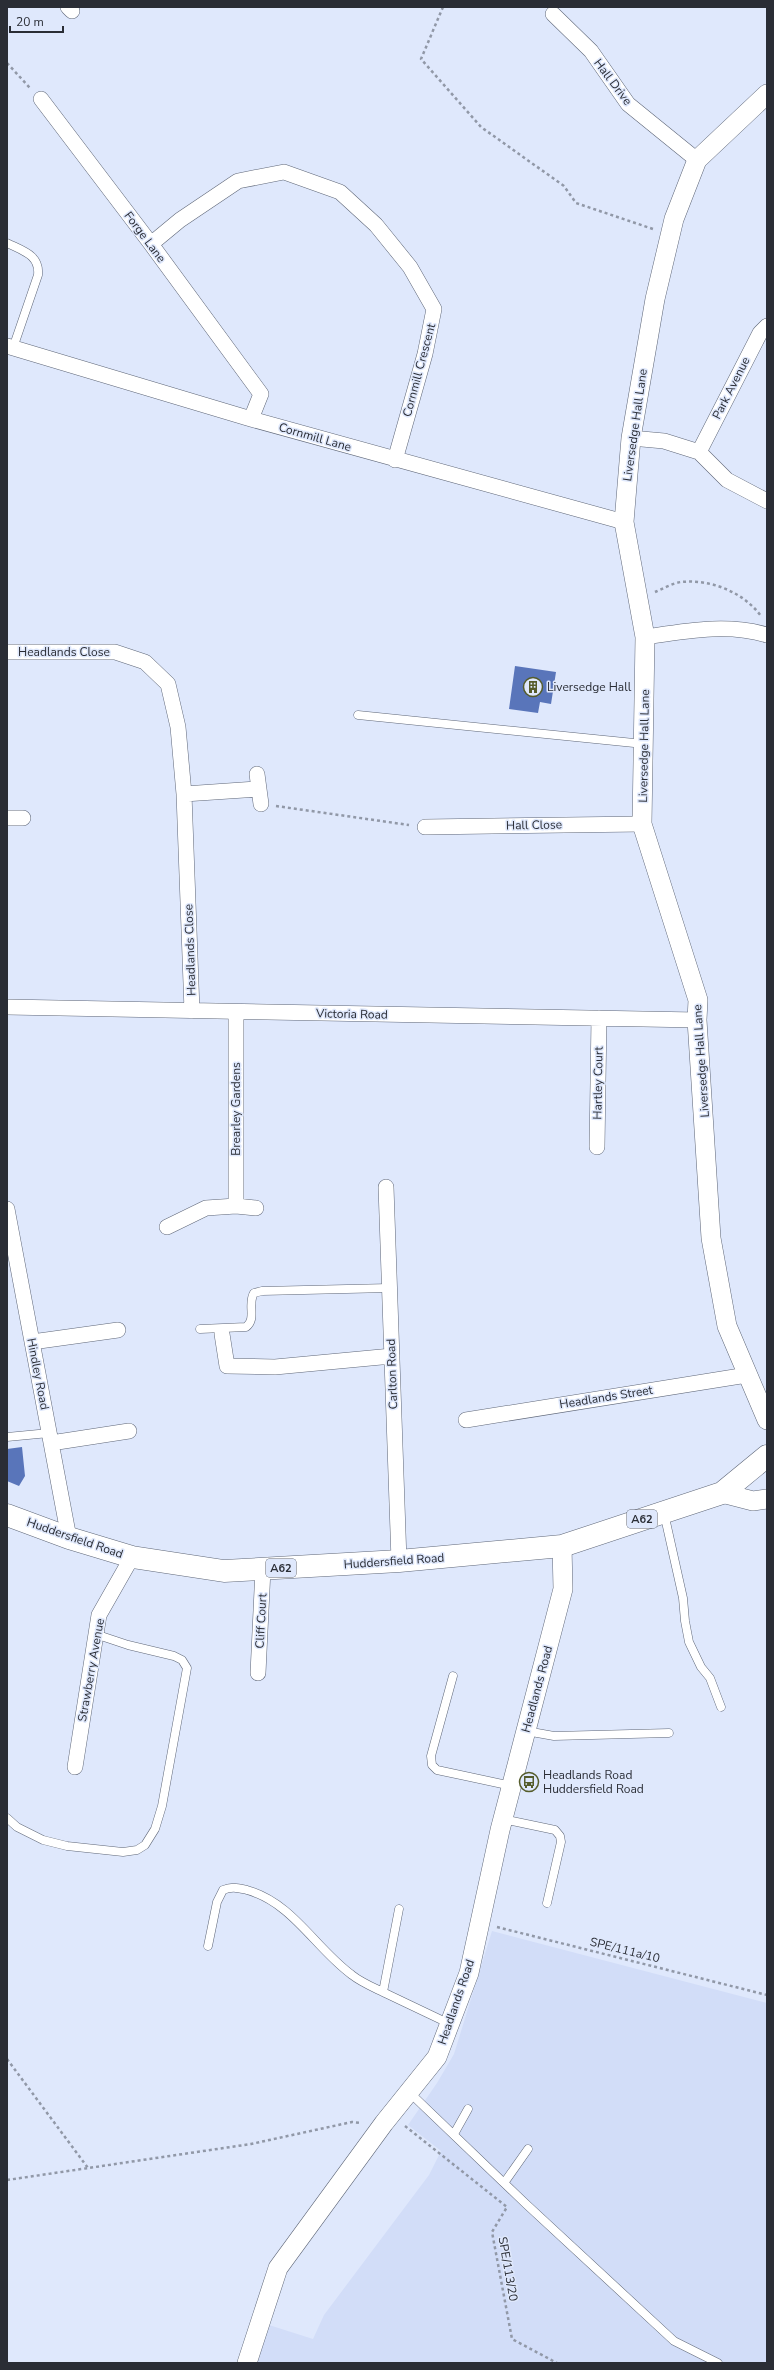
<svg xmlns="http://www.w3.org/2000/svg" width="774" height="2370" viewBox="0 0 774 2370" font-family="'Nunito Sans',sans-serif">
<rect width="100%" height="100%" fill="#dfe8fc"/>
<!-- built -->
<path fill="#d2ddf8" d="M 492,1931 L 767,2003 L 767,2363 L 255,2363 L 269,2325 L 313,2339 L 324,2315 L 429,2175 L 441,2151 L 408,2125 L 437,2083 L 454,2054 Z"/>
<!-- building -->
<path fill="#5975ba" d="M 515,666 L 556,672 L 551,704 L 540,702 L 538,713 L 509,709 Z
M 22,1447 L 25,1476 L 19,1486 L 7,1481 L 7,1449 Z"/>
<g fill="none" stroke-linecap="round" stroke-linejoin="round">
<defs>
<path id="service" d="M 7,243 C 23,251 40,255 38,275 L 13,348
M 358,715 L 644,744
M 200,1329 L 246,1327 C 257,1319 247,1304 254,1293 L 262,1291 L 389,1288
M 7,1437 L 49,1433
M 664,1513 L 683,1598 L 685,1621 L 689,1642 L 701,1667 L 710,1678 L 721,1707
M 453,1676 L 431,1756 L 432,1765 L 437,1770 L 512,1786
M 526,1731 L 554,1736 L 669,1733
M 7,1818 L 17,1827 L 43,1840 L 67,1846 L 123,1852 L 137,1850 L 145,1845 L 155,1829 L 162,1806 L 187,1668 L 182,1660 L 174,1656 L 128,1645 L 95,1634
M 503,1819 L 555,1830 L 560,1836 L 561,1842 L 547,1903
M 208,1946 L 217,1902 L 223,1890 C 232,1886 238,1888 247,1890 C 293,1903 315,1948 352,1975 C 362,1983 375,1988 387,1994 C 408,2004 429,2014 450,2024
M 383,1992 L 399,1909
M 409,2092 L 526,2204 L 674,2341 L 718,2363
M 454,2134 L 468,2109
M 504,2183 L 528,2149"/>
<path id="minor" d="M 68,7 L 72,11
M 553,14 L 591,51 L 628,104 L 697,160
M 41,99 L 151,244 L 261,394 L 251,419
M 151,244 L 180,220 L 238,181 L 284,172 L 340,192 L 376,225 L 410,267 L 434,309 L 425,354 L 395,460
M 7,346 L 251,419 L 624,522
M 631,438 L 664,441 L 699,452 L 727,480 L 767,501
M 699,452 L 760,333 L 767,326
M 645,637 C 686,631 727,623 767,635
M 7,652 L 115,652 L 145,662 L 168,684 L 178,727 L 184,794 L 192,1011
M 257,774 L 261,804
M 184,794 L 258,789
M 7,818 L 23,818
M 425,827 L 642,824
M 7,1007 L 697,1020
M 597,1147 L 599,1018
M 386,1187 L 399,1561
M 236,1206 L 236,1012
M 7,1209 L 69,1538
M 167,1227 L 206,1208 L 236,1206 L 256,1208
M 222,1334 L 227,1366 L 275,1367 L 392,1356
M 32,1342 L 118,1330
M 466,1420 L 747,1375
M 51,1443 L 129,1431
M 258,1673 L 263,1569
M 75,1767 L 99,1615 L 132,1557"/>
<path id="tertiary" d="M 767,94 L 697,160 L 674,219 L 655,299 L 631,438 L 624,522 L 645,637 L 642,824 L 698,1000 L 697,1020 L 711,1238 L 727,1326 L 767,1420
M 722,1493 L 753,1501 L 767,1499
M 247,2363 L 278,2268 L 384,2123 L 437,2057 L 469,1973 L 500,1830 L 563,1589 L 562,1546"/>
<path id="primary" d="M 7,1515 L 69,1538 L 132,1557 L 224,1571 L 399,1561 L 562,1546 L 722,1493 L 767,1456"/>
</defs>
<!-- service casing -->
<use href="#service" stroke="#5f6778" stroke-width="9"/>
<!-- minor casing -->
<use href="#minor" stroke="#5f6778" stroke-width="16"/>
<!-- tertiary casing -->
<use href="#tertiary" stroke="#5f6778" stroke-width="20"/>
<!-- primary casing -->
<use href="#primary" stroke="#5f6778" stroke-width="23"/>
<!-- path -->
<path stroke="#9198a7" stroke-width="2.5" stroke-dasharray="3 3" stroke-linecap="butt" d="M 443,7 L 421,59 L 481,127 L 564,186 L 576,203 L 653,229
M 7,63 L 30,88
M 655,592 C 662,589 673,583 681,582 C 711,579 743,592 761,616
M 276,806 L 409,825
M 497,1927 L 767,1995
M 7,2059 L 88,2168
M 405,2126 L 507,2207 L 492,2232 L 512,2339 L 557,2363
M 7,2180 L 251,2144 L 352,2122 L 361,2123"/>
<!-- service -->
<use href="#service" stroke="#fff" stroke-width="8"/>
<!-- minor -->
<use href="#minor" stroke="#fff" stroke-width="15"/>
<!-- tertiary -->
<use href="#tertiary" stroke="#fff" stroke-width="19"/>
<!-- primary -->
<use href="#primary" stroke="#fff" stroke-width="22"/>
</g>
<!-- icons -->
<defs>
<symbol id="building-ring" viewBox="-11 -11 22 22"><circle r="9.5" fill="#dfe8fc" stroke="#555c2b" stroke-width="1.5"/><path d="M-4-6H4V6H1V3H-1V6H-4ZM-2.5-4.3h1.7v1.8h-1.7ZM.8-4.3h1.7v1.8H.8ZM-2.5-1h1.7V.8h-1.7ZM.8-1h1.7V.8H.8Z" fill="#555c2b"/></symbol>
<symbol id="bus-ring" viewBox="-11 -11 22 22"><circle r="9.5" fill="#dfe8fc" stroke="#555c2b" stroke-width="1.5"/><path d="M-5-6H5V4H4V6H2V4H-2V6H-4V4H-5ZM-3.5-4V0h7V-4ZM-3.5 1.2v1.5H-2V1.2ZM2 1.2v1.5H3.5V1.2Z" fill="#555c2b"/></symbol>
</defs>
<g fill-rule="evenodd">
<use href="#building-ring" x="522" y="676" width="22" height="22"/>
<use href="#bus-ring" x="518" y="1771" width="22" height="22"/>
</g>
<g text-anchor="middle" stroke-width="3" stroke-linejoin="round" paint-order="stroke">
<!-- shield labels -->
<g fill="#dfe8fc" stroke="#606571" stroke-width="1">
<rect x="627" y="1510" width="30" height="18" rx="3"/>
<rect x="266" y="1559" width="30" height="18" rx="3"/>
</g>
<g font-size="11" font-weight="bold" fill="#2a2d35">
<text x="642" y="1523">A62</text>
<text x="281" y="1572">A62</text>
</g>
<!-- street labels -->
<g font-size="12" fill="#2a2d35" stroke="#dfe8fc">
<text transform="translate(613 82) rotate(53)" y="4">Hall Drive</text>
<text transform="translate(145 237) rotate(53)" y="4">Forge Lane</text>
<text transform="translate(419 370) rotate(-75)" y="4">Cornmill Crescent</text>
<text transform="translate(731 388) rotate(-63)" y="4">Park Avenue</text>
<text transform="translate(635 425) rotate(-82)" y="4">Liversedge Hall Lane</text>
<text transform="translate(315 437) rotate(16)" y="4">Cornmill Lane</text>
<text x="64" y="656">Headlands Close</text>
<text transform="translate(644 746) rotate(-89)" y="4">Liversedge Hall Lane</text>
<text transform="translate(534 825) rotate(-1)" y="4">Hall Close</text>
<text transform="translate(190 950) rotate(-92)" y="4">Headlands Close</text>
<text transform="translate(352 1014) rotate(1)" y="4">Victoria Road</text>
<text transform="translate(701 1061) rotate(-94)" y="4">Liversedge Hall Lane</text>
<text transform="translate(598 1083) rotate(-89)" y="4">Hartley Court</text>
<text transform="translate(236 1109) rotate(-90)" y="4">Brearley Gardens</text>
<text transform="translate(38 1374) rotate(79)" y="4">Hindley Road</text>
<text transform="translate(392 1374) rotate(-92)" y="4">Carlton Road</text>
<text transform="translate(606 1397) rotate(-9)" y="4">Headlands Street</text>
<text transform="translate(75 1538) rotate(19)" y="4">Huddersfield Road</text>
<text transform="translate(394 1561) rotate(-4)" y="4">Huddersfield Road</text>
<text transform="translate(261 1621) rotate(-87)" y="4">Cliff Court</text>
<text transform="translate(91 1670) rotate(-80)" y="4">Strawberry Avenue</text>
<text transform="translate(537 1689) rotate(-75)" y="4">Headlands Road</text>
<text transform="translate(625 1950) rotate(14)" y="4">SPE/111a/10</text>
<text transform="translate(456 2002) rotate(-71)" y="4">Headlands Road</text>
<text transform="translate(508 2269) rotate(80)" y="4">SPE/113/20</text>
</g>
<!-- poi labels -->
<g font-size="12" fill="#2a2d35" stroke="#dfe8fc" text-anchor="start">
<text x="547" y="691">Liversedge Hall</text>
<text x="543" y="1779">Headlands Road<tspan x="543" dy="14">Huddersfield Road</tspan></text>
</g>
</g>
<!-- border -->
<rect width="774" height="2370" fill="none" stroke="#2a2d35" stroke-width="16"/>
<!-- scale -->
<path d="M10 26v6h53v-6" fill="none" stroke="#2a2d35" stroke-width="2"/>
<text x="16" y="26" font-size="12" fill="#2a2d35" stroke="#dfe8fc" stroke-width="3" paint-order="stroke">20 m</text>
</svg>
